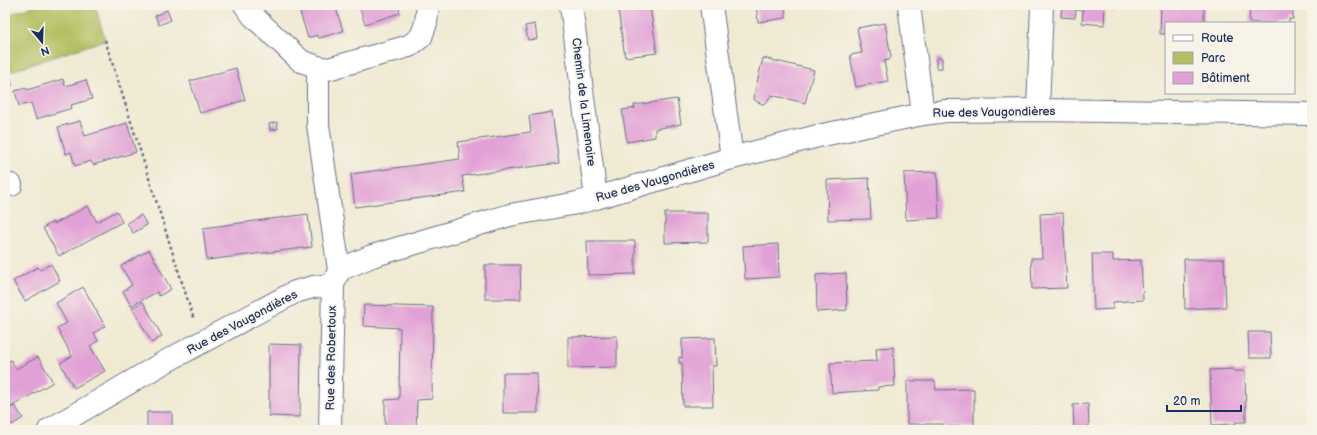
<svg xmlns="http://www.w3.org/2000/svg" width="1317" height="435" viewBox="0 0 1317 435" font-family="'Balsamiq Sans',sans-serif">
<rect width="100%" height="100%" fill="#f7f3e8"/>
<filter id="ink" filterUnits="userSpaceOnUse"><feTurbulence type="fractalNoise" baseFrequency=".025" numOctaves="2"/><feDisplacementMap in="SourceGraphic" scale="8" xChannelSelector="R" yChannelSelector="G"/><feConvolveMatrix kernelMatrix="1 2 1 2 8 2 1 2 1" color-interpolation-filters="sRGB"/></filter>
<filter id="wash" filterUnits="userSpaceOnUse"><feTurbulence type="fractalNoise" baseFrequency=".012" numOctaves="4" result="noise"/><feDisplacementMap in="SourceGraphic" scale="16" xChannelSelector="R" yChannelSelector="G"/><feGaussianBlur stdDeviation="0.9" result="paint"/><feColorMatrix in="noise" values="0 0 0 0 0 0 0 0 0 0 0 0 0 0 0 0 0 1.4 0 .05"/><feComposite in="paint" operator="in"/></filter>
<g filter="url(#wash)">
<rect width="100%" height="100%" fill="#f0ead3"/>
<!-- green -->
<path fill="#b3bf61" stroke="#677760" d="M 37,5 L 95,5 L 105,40 L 5,73 L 5,16 Z"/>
<g id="blocks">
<!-- building -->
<path fill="#e2a1d6" d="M 313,5 L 335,5 L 343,31 L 319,38 L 317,35 L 308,38 L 299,9 Z
M 359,5 L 398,5 L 400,13 L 365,24 Z
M 465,5 L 486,5 L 486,6 L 466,9 Z
M 756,5 L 785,5 L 786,18 L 758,22 Z
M 1062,5 L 1105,5 L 1104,25 L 1082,23 L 1083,10 L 1076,10 L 1075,18 L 1061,17 Z
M 1113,5 L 1131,5 L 1131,9 L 1113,8 Z
M 1161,5 L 1204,5 L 1204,23 L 1166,23 L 1166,34 L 1160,34 Z
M 1250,5 L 1293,5 L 1293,19 L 1289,19 L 1289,23 L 1249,23 Z
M 650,6 L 657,53 L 625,57 L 618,10 Z
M 167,10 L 171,20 L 159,25 L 155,16 Z
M 885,23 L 891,57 L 889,60 L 884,61 L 888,81 L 856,87 L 850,55 L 862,53 L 857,28 Z
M 535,24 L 537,39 L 528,40 L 525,26 Z
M 763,58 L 814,70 L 805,103 L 771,95 L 767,102 L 765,103 L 762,104 L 756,101 L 754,99 L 755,91 Z
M 936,58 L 942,58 L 942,68 L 936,68 Z
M 236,68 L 245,100 L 200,113 L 190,81 Z
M 9,74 L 12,86 L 6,88 L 7,91 L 5,91 L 5,75 Z
M 63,79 L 65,86 L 86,80 L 92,99 L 71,105 L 72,108 L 36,119 L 31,103 L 19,106 L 15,91 L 26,88 L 27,90 Z
M 677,99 L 681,124 L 655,129 L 655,137 L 627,142 L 622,110 L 635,108 L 634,105 Z
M 552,112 L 559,163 L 462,176 L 465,192 L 355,207 L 351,174 L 460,159 L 458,142 L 531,132 L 529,116 Z
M 80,121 L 85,136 L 127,123 L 136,152 L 93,165 L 91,161 L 75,166 L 71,152 L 66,154 L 58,127 Z
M 277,122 L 278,129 L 270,130 L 269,124 Z
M 937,172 L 939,218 L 906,220 L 904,173 Z
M 869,178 L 871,219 L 828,220 L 827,180 Z
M 88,206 L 97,222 L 117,211 L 122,222 L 59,256 L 43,228 L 53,222 L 54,224 Z
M 665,213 L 708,213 L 708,242 L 665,243 Z
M 1063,213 L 1067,288 L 1032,289 L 1031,258 L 1042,258 L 1040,214 Z
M 308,214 L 312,247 L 207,260 L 203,228 Z
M 141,215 L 147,225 L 133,233 L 127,223 Z
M 587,241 L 635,241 L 635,274 L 588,275 Z
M 778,244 L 779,277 L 745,279 L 743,246 Z
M 149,250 L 171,289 L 159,296 L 157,292 L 131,306 L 123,291 L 132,285 L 121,266 Z
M 1092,254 L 1113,254 L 1113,261 L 1141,260 L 1143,300 L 1113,302 L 1113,309 L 1094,310 Z
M 1184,259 L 1224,259 L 1226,307 L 1185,309 Z
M 51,264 L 60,281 L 25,301 L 13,281 L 38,267 L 40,270 Z
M 485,265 L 520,265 L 521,299 L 485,299 Z
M 846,273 L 847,310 L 817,312 L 816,275 Z
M 83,287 L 105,326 L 94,333 L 98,341 L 90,346 L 105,371 L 74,388 L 60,363 L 72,356 L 57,328 L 67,323 L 56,303 Z
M 143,302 L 162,336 L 152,343 L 132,308 Z
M 364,305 L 433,307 L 432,399 L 417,400 L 416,430 L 385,430 L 385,400 L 399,399 L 400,328 L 363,326 Z
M 1248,332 L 1270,332 L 1271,358 L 1249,358 Z
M 617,336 L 617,367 L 568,368 L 568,337 Z
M 715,338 L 716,366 L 712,366 L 713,406 L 683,406 L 682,363 L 679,363 L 679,357 L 682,358 L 682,339 Z
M 269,344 L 301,345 L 300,417 L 269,416 Z
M 893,347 L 895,386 L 878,387 L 878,390 L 832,393 L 830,363 L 877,361 L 876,348 Z
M 38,357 L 53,382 L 9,408 L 5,402 L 5,363 L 11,360 L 16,369 Z
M 1234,369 L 1234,371 L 1245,371 L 1246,422 L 1236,422 L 1236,424 L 1212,425 L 1210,370 Z
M 503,373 L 537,373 L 538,413 L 503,413 Z
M 907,381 L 935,381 L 936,390 L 974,389 L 974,426 L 943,427 L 943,424 L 907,424 Z
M 1088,404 L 1089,427 L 1074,429 L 1073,405 Z
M 15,406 L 23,418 L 12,425 L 5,414 L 5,412 Z
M 147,412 L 172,412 L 172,430 L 147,430 Z"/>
</g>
</g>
<g filter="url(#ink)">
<use href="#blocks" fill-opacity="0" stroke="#667087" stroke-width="1"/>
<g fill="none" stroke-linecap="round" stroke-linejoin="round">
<defs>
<path id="minor" d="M 245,5 L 253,16 L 301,61 L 318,67 L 328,69 L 409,46 L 421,37 L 426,23 L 428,5
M 571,5 L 596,198
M 711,5 L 732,158
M 909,5 L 923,114
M 318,67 L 318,125 L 339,270
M 1038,110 L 1042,5
M 5,186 L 11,185
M 49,430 L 163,363 L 295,292 L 313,287 L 333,285 L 339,270 L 372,256 L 510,215 L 577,203 L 596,198 L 732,158 L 818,136 L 923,114 L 946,111 L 1038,110 L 1312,114
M 330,430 L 333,285"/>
</defs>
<!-- minor casing -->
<use href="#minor" stroke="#667087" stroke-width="24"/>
<!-- path -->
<path stroke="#667087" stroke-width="2.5" stroke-dasharray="3 3" stroke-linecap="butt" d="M 105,40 L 194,320"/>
<!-- minor -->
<use href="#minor" stroke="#fff" stroke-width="22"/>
</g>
</g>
<g text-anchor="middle" stroke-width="3.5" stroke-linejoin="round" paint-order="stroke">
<!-- street labels -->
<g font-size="12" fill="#1b2f5e" stroke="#f7f3e8">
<text transform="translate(584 102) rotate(83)" y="4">Chemin de la Limenaire</text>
<text transform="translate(994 112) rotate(-1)" y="4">Rue des Vaugondières</text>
<text transform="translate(655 181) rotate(-16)" y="4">Rue des Vaugondières</text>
<text transform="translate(242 322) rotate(-28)" y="4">Rue des Vaugondières</text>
<text transform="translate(331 358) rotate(-89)" y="4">Rue des Robertoux</text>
</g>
</g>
<!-- margin -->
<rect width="1317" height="435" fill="none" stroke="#f7f3e8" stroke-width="20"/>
<!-- legend -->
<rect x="1165" y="22" width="130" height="72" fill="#f7f3e8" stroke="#9fa5b1"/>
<rect x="1173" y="35" width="20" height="6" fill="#ffffff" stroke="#9fa5b1"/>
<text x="1201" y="42" font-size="12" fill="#1b2f5e">Route</text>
<rect x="1173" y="52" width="20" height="12" fill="#b3bf61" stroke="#9fa5b1"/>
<text x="1201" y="62" font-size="12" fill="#1b2f5e">Parc</text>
<rect x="1173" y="72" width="20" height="12" fill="#e2a1d6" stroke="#9fa5b1"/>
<text x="1201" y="82" font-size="12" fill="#1b2f5e">Bâtiment</text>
<!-- north arrow -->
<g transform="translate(42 42) rotate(161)" stroke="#f7f3e8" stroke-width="3" paint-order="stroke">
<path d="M0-3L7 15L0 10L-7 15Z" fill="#1b2f5e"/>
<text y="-6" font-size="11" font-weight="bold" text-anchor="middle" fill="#1b2f5e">N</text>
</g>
<!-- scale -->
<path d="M1167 405v6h74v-6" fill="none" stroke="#1b2f5e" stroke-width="2"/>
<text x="1173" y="405" font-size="12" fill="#1b2f5e" stroke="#f7f3e8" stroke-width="3" paint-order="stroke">20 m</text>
</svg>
